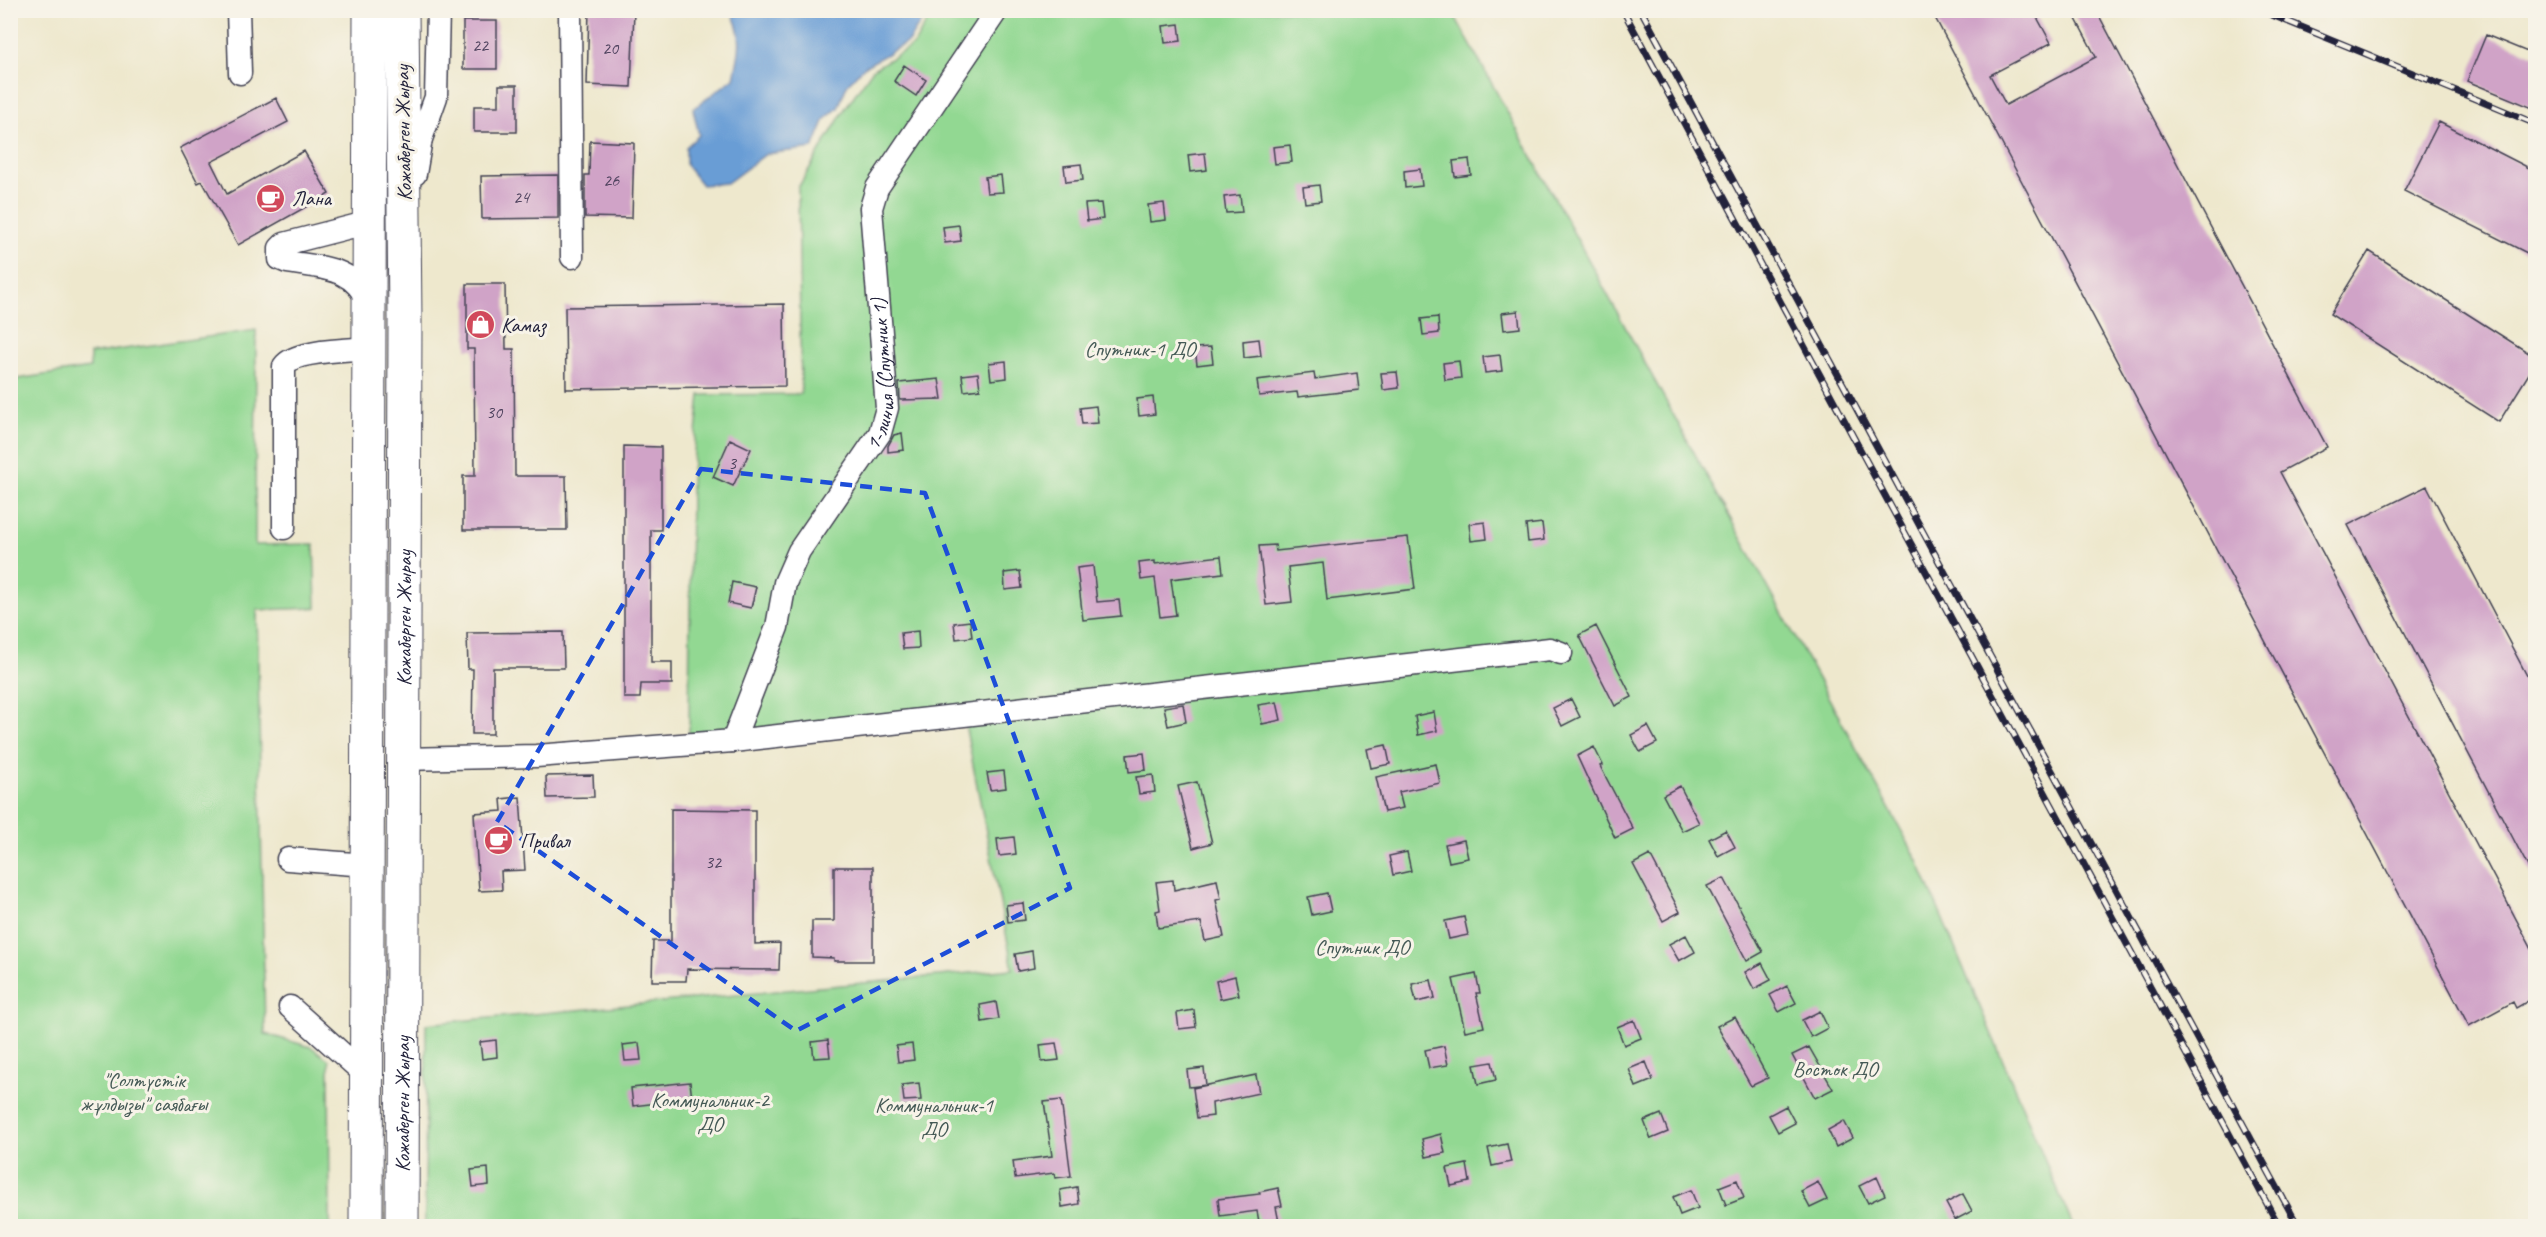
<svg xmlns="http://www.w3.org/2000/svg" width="2546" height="1237" viewBox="0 0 2546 1237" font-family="Caveat,sans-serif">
<rect width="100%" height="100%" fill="#f7f3e8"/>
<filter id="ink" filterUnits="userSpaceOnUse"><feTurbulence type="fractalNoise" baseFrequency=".0167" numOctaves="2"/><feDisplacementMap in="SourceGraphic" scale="12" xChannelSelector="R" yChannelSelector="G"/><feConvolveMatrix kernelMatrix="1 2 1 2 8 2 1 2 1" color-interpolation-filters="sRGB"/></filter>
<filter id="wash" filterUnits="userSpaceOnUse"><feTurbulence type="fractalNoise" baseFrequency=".008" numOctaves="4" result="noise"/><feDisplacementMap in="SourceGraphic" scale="24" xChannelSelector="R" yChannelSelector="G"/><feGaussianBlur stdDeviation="1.35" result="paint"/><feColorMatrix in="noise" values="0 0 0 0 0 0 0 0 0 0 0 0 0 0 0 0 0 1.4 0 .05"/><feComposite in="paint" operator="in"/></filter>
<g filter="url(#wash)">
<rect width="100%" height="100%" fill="#eee8cd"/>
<!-- green -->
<path fill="#92d892" stroke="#5a7d66" stroke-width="1.5" d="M 933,10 L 1452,11 L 1918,861 L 2073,1226 L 425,1226 L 426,1024 L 1013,969 L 962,709 L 689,736 L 691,481 L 700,395 L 801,394 L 798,188 L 846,107 L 873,69 L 914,45 Z
M 256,330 L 255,545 L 314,544 L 316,608 L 257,610 L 265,1034 L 311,1047 L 329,1060 L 330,1226 L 11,1226 L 11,380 L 90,368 L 90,354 Z"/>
<!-- water -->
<path fill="#699dd5" stroke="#466088" stroke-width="1.5" d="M 731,11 L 928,11 L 908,42 L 864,67 L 847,85 L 838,108 L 825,119 L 813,148 L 766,154 L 727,183 L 702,185 L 686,165 L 686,147 L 699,135 L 693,109 L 734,78 C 740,50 744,37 731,11 Z"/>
<g id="blocks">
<!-- building -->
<path fill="#d0a3c7" d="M 589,10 L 634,11 L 631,87 L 587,85 Z
M 1931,10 L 2033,10 L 2051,43 L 1990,75 L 2006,105 L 2096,57 L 2075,17 L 2086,10 L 2096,10 L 2327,447 L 2280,472 L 2535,955 L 2535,997 L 2516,1008 L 2513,1002 L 2469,1026 Z
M 463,21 L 497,21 L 497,69 L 463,69 Z
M 1179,24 L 1181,41 L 1165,43 L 1163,26 Z
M 2486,35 L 2535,55 L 2535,109 L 2467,81 Z
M 904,65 L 926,80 L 916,96 L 894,81 Z
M 499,85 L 517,85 L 517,132 L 474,132 L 474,106 L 499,106 Z
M 276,98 L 288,122 L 211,162 L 227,194 L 304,151 L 329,194 L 238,245 L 202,181 L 198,183 L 180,148 Z
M 2439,122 L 2535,171 L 2535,257 L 2404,191 Z
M 590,141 L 634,143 L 632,218 L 585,217 L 585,175 L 589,175 Z
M 1290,145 L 1292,162 L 1275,164 L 1273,147 Z
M 1205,153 L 1207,170 L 1190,172 L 1188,155 Z
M 1469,159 L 1471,175 L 1455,177 L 1453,161 Z
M 1081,164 L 1083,180 L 1066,182 L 1064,166 Z
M 1420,169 L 1422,186 L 1405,188 L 1404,171 Z
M 558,175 L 558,218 L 482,219 L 481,176 Z
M 1001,175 L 1003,192 L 987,193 L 985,177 Z
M 1319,185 L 1321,201 L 1305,203 L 1303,187 Z
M 1240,195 L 1242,212 L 1226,213 L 1224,197 Z
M 1101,203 L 1103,219 L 1087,221 L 1085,204 Z
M 1164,203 L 1166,220 L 1150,222 L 1148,205 Z
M 959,225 L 961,241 L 945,243 L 943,227 Z
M 2369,251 L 2535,357 L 2535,364 L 2499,422 L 2330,314 Z
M 467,284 L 505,284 L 506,349 L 514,349 L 515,476 L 566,476 L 567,530 L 463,530 L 463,476 L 475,476 L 474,349 L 467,349 Z
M 784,304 L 785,386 L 566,389 L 565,307 Z
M 1518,311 L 1520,328 L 1504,330 L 1502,313 Z
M 1438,317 L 1439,333 L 1423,335 L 1421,319 Z
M 1259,339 L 1261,356 L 1244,358 L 1243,341 Z
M 1211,347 L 1213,363 L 1197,365 L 1195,348 Z
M 1500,355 L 1502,371 L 1485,373 L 1483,357 Z
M 1006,361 L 1007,378 L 991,380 L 989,363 Z
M 1459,361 L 1461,378 L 1445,380 L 1443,363 Z
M 1397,372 L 1399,388 L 1383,390 L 1381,373 Z
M 978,373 L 980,389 L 964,391 L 962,375 Z
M 1314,373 L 1315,379 L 1357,373 L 1359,390 L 1298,397 L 1297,392 L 1259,396 L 1257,380 Z
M 939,379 L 942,399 L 900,400 L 899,383 Z
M 1153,397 L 1155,414 L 1139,416 L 1137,399 Z
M 1096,406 L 1098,423 L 1082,424 L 1080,408 Z
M 902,433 L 904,450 L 888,452 L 888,446 L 894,435 Z
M 730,439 L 751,449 L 733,486 L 713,477 Z
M 624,446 L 661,447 L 661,530 L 651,530 L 651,662 L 672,662 L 672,684 L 641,684 L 640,698 L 624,698 Z
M 2427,486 L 2535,691 L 2535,880 L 2348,525 Z
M 1485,522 L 1487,539 L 1471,541 L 1469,524 Z
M 1542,523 L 1544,540 L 1528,542 L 1526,525 Z
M 1408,537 L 1415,589 L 1327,600 L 1323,563 L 1288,567 L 1292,602 L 1266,605 L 1259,546 L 1275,545 L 1276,551 Z
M 1221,556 L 1223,573 L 1171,579 L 1176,615 L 1160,617 L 1155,578 L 1141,580 L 1139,563 L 1155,561 L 1155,564 Z
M 1093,566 L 1097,602 L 1119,600 L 1121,616 L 1083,620 L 1077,568 Z
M 1020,571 L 1022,588 L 1005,590 L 1004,573 Z
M 732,582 L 756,587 L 751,608 L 728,603 Z
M 970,621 L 972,637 L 956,639 L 954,623 Z
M 1596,626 L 1632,697 L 1615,706 L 1579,635 Z
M 918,631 L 919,648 L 903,649 L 901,633 Z
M 563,632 L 564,668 L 493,668 L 493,734 L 472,734 L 473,669 L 468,669 L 467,633 Z
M 1571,699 L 1580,717 L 1562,726 L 1553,708 Z
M 1277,702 L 1281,720 L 1262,724 L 1258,705 Z
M 1183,704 L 1186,722 L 1168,726 L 1164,707 Z
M 1434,712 L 1437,731 L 1418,735 L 1415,716 Z
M 1648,726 L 1657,743 L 1640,752 L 1631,735 Z
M 1386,745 L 1390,764 L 1371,768 L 1367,749 Z
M 1594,747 L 1603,765 L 1600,766 L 1633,829 L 1615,838 L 1577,756 Z
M 1144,753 L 1146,770 L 1129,772 L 1127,755 Z
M 1436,764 L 1440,783 L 1399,792 L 1403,808 L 1384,812 L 1376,777 Z
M 1004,771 L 1006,788 L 990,790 L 987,773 Z
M 593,775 L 594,797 L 547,798 L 546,776 Z
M 1153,775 L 1155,792 L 1139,794 L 1136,777 Z
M 1197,782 L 1212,843 L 1193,848 L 1178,786 Z
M 1680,786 L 1699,823 L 1682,831 L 1663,795 Z
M 520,797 L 525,870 L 501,871 L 502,890 L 479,891 L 474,813 L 502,811 L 501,799 Z
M 671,809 L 755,810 L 755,944 L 780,943 L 779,970 L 687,969 L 686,981 L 652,981 L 653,941 L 671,941 Z
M 1726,830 L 1735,847 L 1718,856 L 1709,839 Z
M 1014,837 L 1016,854 L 999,856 L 997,839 Z
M 1464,840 L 1468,858 L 1449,862 L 1445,844 Z
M 1407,852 L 1411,871 L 1393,875 L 1389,856 Z
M 1650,855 L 1680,912 L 1663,921 L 1633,864 Z
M 834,867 L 873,867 L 873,961 L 834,961 L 834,958 L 812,957 L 812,921 L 834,921 Z
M 1724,878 L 1763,952 L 1747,961 L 1707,886 Z
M 1173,880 L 1174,890 L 1217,880 L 1221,899 L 1216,900 L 1224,937 L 1205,941 L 1201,922 L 1158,928 L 1156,911 L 1160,910 L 1156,882 Z
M 1327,893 L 1331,911 L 1312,915 L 1308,897 Z
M 1023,903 L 1025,920 L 1008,922 L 1006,905 Z
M 1464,917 L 1468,935 L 1449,939 L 1445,921 Z
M 1686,935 L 1695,952 L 1679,961 L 1669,944 Z
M 1032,951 L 1034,968 L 1018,971 L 1015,954 Z
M 1762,963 L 1771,980 L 1754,989 L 1745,972 Z
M 1476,974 L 1480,993 L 1476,993 L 1484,1027 L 1465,1031 L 1453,979 Z
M 1235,976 L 1239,995 L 1220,999 L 1216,981 Z
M 1431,980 L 1435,998 L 1416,1002 L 1412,984 Z
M 1787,986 L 1796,1003 L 1779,1012 L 1770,995 Z
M 996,1002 L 999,1019 L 982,1022 L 980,1005 Z
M 1194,1010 L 1196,1027 L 1179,1029 L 1177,1013 Z
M 1820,1011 L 1828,1028 L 1811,1037 L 1802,1020 Z
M 1735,1017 L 1768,1078 L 1751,1086 L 1717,1026 Z
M 1634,1020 L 1641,1038 L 1624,1045 L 1617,1027 Z
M 496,1040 L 497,1057 L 482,1059 L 480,1042 Z
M 828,1040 L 830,1057 L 814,1058 L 812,1042 Z
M 639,1043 L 641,1060 L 625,1061 L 623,1045 Z
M 1056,1043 L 1059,1060 L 1042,1062 L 1040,1045 Z
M 912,1044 L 914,1060 L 898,1062 L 896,1046 Z
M 1444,1046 L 1448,1065 L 1429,1068 L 1425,1050 Z
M 1809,1047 L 1833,1089 L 1815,1098 L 1792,1055 Z
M 1492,1062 L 1496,1080 L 1478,1084 L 1474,1065 Z
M 1646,1062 L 1653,1080 L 1636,1087 L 1629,1069 Z
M 1204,1068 L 1206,1085 L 1189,1087 L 1187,1070 Z
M 1256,1075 L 1259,1093 L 1212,1103 L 1213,1116 L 1197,1118 L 1193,1088 Z
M 690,1082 L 692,1099 L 633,1106 L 631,1088 Z
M 919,1083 L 921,1100 L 904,1101 L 902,1085 Z
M 1061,1100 L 1071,1176 L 1055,1178 L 1054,1173 L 1015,1178 L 1013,1161 L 1052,1156 L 1044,1102 Z
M 1786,1106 L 1795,1123 L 1778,1132 L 1769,1115 Z
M 1661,1114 L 1668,1132 L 1651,1139 L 1644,1121 Z
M 1844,1121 L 1853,1138 L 1836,1147 L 1828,1130 Z
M 1441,1134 L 1445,1153 L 1426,1157 L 1422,1139 Z
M 1507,1144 L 1511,1162 L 1492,1166 L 1488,1148 Z
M 1467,1164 L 1470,1182 L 1451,1186 L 1447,1168 Z
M 488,1168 L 489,1185 L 473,1187 L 471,1170 Z
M 1877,1177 L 1885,1195 L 1868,1203 L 1859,1186 Z
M 1737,1180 L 1744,1198 L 1726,1205 L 1719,1187 Z
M 1818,1182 L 1827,1200 L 1810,1208 L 1801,1191 Z
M 1077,1187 L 1079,1204 L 1062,1207 L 1060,1190 Z
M 1278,1188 L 1282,1206 L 1276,1207 L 1280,1227 L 1260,1227 L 1257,1211 L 1220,1216 L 1218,1199 L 1260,1194 L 1259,1192 Z
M 1691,1190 L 1698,1208 L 1680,1215 L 1673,1197 Z
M 1963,1194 L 1972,1211 L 1955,1220 L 1946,1203 Z"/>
</g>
</g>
<g filter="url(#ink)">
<use href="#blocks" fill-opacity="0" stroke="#414051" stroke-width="1.5"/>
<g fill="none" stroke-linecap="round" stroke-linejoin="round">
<defs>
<g id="minor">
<path d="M 238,10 L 240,73"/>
<path d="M 570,10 L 572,257"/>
<path d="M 415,174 L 421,139 L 436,97 L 438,10"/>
<path d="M 369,304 C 354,266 321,268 287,262 L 280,259 L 280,248 L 284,244 L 370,222"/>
<path d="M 284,528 L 284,366 C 294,350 351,350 370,348"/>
<path id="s1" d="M 733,741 L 777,627 L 785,583 L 799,551 L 880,433 L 887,408 L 871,208 L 877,188 L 997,10"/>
<path d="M 403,759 L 536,756 L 733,741 L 1550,649 L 1561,653"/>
<path d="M 288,859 L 367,865"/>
<path d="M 290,1007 L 367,1076"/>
</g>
<g id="highway">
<path d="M 366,1226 L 370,10"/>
<path id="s2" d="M 402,1226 L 405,319 L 402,10"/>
</g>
</defs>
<!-- minor casing -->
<use href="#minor" stroke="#414051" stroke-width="25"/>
<!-- highway casing -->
<use href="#highway" stroke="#414051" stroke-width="35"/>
<!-- minor -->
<use href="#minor" stroke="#fff" stroke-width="22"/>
<!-- highway -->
<use href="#highway" stroke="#fff" stroke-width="33"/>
<defs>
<path id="rail" d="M 1623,10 L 2279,1226
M 1641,10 L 2298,1226
M 2260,10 L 2536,124"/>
</defs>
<!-- rail casing -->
<use href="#rail" stroke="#22223b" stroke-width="7"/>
<!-- rail -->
<use href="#rail" stroke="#f7f3e8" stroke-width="4.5" stroke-dasharray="14" stroke-linecap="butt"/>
</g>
</g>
<!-- marked area -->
<path fill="none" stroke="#1d4ed8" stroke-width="4.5" stroke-dasharray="12 8" stroke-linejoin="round" d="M 701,469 L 925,493 L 1070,888 L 796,1031 L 497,822 Z"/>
<!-- icons -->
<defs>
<symbol id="cafe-disc" viewBox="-11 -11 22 22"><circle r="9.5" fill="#d1495b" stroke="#f7f3e8"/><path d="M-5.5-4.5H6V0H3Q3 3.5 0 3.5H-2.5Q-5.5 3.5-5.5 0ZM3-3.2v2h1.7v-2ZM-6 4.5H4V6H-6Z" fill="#fff"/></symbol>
<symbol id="shop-disc" viewBox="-11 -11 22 22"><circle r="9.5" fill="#d1495b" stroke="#f7f3e8"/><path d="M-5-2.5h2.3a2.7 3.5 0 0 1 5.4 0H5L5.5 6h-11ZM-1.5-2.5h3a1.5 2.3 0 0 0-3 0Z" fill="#fff"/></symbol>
</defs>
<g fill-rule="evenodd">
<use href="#cafe-disc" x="254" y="182" width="33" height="33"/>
<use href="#shop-disc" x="464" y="308" width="33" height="33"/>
<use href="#cafe-disc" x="482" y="824" width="33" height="33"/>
</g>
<g text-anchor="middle" stroke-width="6" stroke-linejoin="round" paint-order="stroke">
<!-- number labels -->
<g font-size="18" fill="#4e425e">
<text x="480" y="51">22</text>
<text x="610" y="54">20</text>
<text x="611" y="186">26</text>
<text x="521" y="203">24</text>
<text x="494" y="418">30</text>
<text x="732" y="469">3</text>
<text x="713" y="868">32</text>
</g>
<!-- street labels -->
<g font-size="21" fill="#22223b" stroke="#f7f3e8">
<text transform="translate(403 133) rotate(-91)" y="7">Кожаберген Жырау</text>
<text dy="7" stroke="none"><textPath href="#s1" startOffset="404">1-линия (Спутник 1)</textPath></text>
<text dy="7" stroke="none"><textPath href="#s2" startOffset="608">Кожаберген Жырау</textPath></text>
<text dy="7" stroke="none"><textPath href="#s2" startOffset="122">Кожаберген Жырау</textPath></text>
</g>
<!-- poi labels -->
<g font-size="21" fill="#22223b" stroke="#f7f3e8" text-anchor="start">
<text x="292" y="205">Лана</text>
<text x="501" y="332">Камаз</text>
<text x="520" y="848">Привал</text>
</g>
<!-- park labels -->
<g font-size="21" fill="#445955" stroke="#f7f3e8">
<text x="1140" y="356">Спутник-1 ДО</text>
<text x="1362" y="954">Спутник ДО</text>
<text x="1835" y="1076">Восток ДО</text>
<text x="144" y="1087">"Солтүстік<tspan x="144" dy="24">жұлдызы" саябағы</tspan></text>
<text x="710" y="1107">Коммунальник-2<tspan x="710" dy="24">ДО</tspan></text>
<text x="934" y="1112">Коммунальник-1<tspan x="934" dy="24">ДО</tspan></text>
</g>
</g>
<!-- margin -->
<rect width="2546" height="1237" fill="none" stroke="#f7f3e8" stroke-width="36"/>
</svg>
